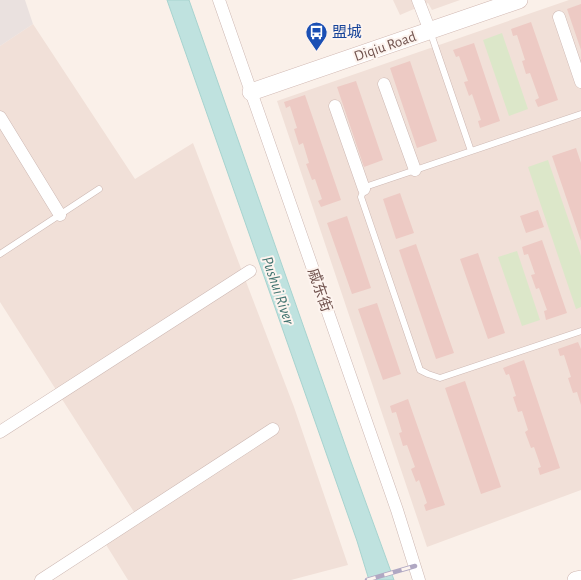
<svg xmlns="http://www.w3.org/2000/svg" width="581" height="580" viewBox="0 0 581 580" font-family="'Alegreya Sans','Noto Sans SC',sans-serif">
<rect width="100%" height="100%" fill="#faf0e9"/>
<!-- residential -->
<path fill="#f1e0d8" d="M 393,0 L 460,0 L 432,10 L 428,3 L 400,15 Z
M 569,0 L 581,0 L 581,490 L 427,547 L 277,101 Z
M 33,24 L 135,179 L 193,143 L 294,407 L 348,565 L 291,580 L 128,580 L 100,535 L 134,512 L 0,302 L 0,46 Z"/>
<!-- industrial -->
<path fill="#eae1df" d="M 0,0 L 25,0 L 33,24 L 0,46 Z"/>
<!-- green -->
<path fill="#dce7c9" d="M 502,33 L 528,109 L 509,116 L 483,40 Z
M 548,160 L 581,256 L 581,307 L 576,309 L 528,167 Z
M 517,251 L 540,320 L 522,326 L 498,257 Z"/>
<!-- water -->
<path fill="#bfe2df" stroke="#a7d3cf" d="M 167,0 L 189,0 L 350,459 L 394,580 L 369,580 L 357,541 Z"/>
<!-- building -->
<path fill="#edcac4" d="M 581,4 L 581,50 L 567,9 Z
M 531,22 L 558,100 L 538,107 L 535,100 L 539,98 L 530,73 L 526,74 L 522,61 L 525,60 L 517,35 L 513,36 L 511,29 Z
M 474,43 L 500,121 L 480,128 L 478,121 L 481,120 L 472,94 L 469,96 L 464,82 L 468,81 L 459,56 L 456,57 L 453,50 Z
M 410,61 L 437,141 L 417,148 L 390,68 Z
M 356,81 L 383,160 L 364,167 L 337,87 Z
M 305,95 L 341,200 L 321,207 L 318,201 L 322,199 L 315,179 L 312,180 L 306,164 L 309,163 L 303,143 L 299,145 L 294,129 L 297,128 L 290,106 L 286,108 L 284,102 Z
M 576,148 L 581,163 L 581,241 L 552,156 Z
M 400,193 L 414,233 L 396,239 L 383,199 Z
M 538,210 L 544,227 L 526,233 L 520,216 Z
M 347,216 L 371,288 L 352,294 L 327,223 Z
M 542,240 L 567,313 L 546,320 L 544,311 L 547,310 L 539,288 L 536,289 L 531,275 L 535,274 L 528,254 L 524,255 L 522,247 Z
M 416,244 L 454,353 L 436,359 L 399,250 Z
M 478,253 L 505,333 L 488,339 L 460,259 Z
M 377,303 L 401,374 L 383,380 L 358,309 Z
M 578,342 L 581,349 L 581,405 L 577,392 L 573,393 L 568,378 L 571,377 L 564,355 L 560,356 L 558,349 Z
M 524,360 L 560,468 L 540,475 L 538,468 L 541,467 L 534,447 L 531,448 L 525,432 L 528,430 L 522,411 L 518,412 L 513,397 L 516,396 L 509,374 L 506,375 L 503,368 Z
M 465,381 L 501,487 L 481,494 L 445,388 Z
M 408,399 L 445,505 L 426,511 L 424,505 L 427,503 L 419,480 L 416,482 L 411,469 L 415,467 L 407,445 L 403,446 L 399,433 L 402,432 L 396,412 L 392,413 L 390,406 Z"/>
<g fill="none" stroke-linecap="round" stroke-linejoin="round">
<defs>
<path id="lane" d="M 430,31 L 471,151
M 581,114 L 368,186 L 364,189 L 361,197 L 420,370 L 428,374 L 440,378 L 581,331
M 0,254 L 99,189"/>
<path id="street" d="M 219,0 L 397,510 L 419,580
M 418,0 L 430,31
M 559,17 L 581,82
M 384,84 L 415,170
M 335,106 L 364,189
M 0,117 L 60,215
M 0,432 L 250,271
M 41,580 L 273,429"/>
<path id="secondary" d="M 251,92 L 519,0
M 576,580 L 581,579"/>
</defs>
<!-- lane casing -->
<use href="#lane" stroke="#cdb8b3" stroke-width="7"/>
<!-- street casing -->
<use href="#street" stroke="#cdb8b3" stroke-width="13"/>
<!-- secondary casing -->
<use href="#secondary" stroke="#d0b7b1" stroke-width="18"/>
<!-- lane -->
<use href="#lane" stroke="#fff" stroke-width="6"/>
<!-- street -->
<use href="#street" stroke="#fff" stroke-width="12"/>
<!-- secondary -->
<use href="#secondary" stroke="#fff" stroke-width="17"/>
<defs>
<path id="rail" d="M 367,580 L 415,566"/>
</defs>
<!-- rail casing -->
<use href="#rail" stroke="#b0a8c3" stroke-width="4.5"/>
<!-- rail -->
<use href="#rail" stroke="#fdf4ef" stroke-width="3" stroke-dasharray="9" stroke-linecap="butt"/>
</g>
<!-- icons -->
<defs>
<symbol id="bus-pin" viewBox="-11 -11 22 30"><path d="M0 17L-7.5 6A9.5 9.5 0 1 1 7.5 6Z" fill="#1a4fb4" stroke="#fdf4ef"/><path d="M-5-6H5V4H4V6H2V4H-2V6H-4V4H-5ZM-3.5-4V0h7V-4ZM-3.5 1.2v1.5H-2V1.2ZM2 1.2v1.5H3.5V1.2Z" fill="#fff"/></symbol>
</defs>
<g fill-rule="evenodd">
<use href="#bus-pin" x="304" y="20" width="25" height="34"/>
</g>
<g text-anchor="middle" stroke-width="4" stroke-linejoin="round" paint-order="stroke">
<!-- transit labels -->
<g font-size="15" fill="#164399" stroke="#fdf4ef" text-anchor="start">
<text x="332" y="37">盟城</text>
</g>
<!-- street labels -->
<g font-size="15" fill="#72544f" stroke="#fdf4ef">
<text transform="translate(385 46) rotate(-19)" y="5">Diqiu Road</text>
<text transform="translate(320 290) rotate(71)" y="5">戚东街</text>
</g>
<!-- water labels -->
<g font-size="16" font-style="italic" fill="#457672" stroke="#fdf4ef">
<text transform="translate(279 290) rotate(71)" y="6">Pushui River</text>
</g>
</g>
</svg>
